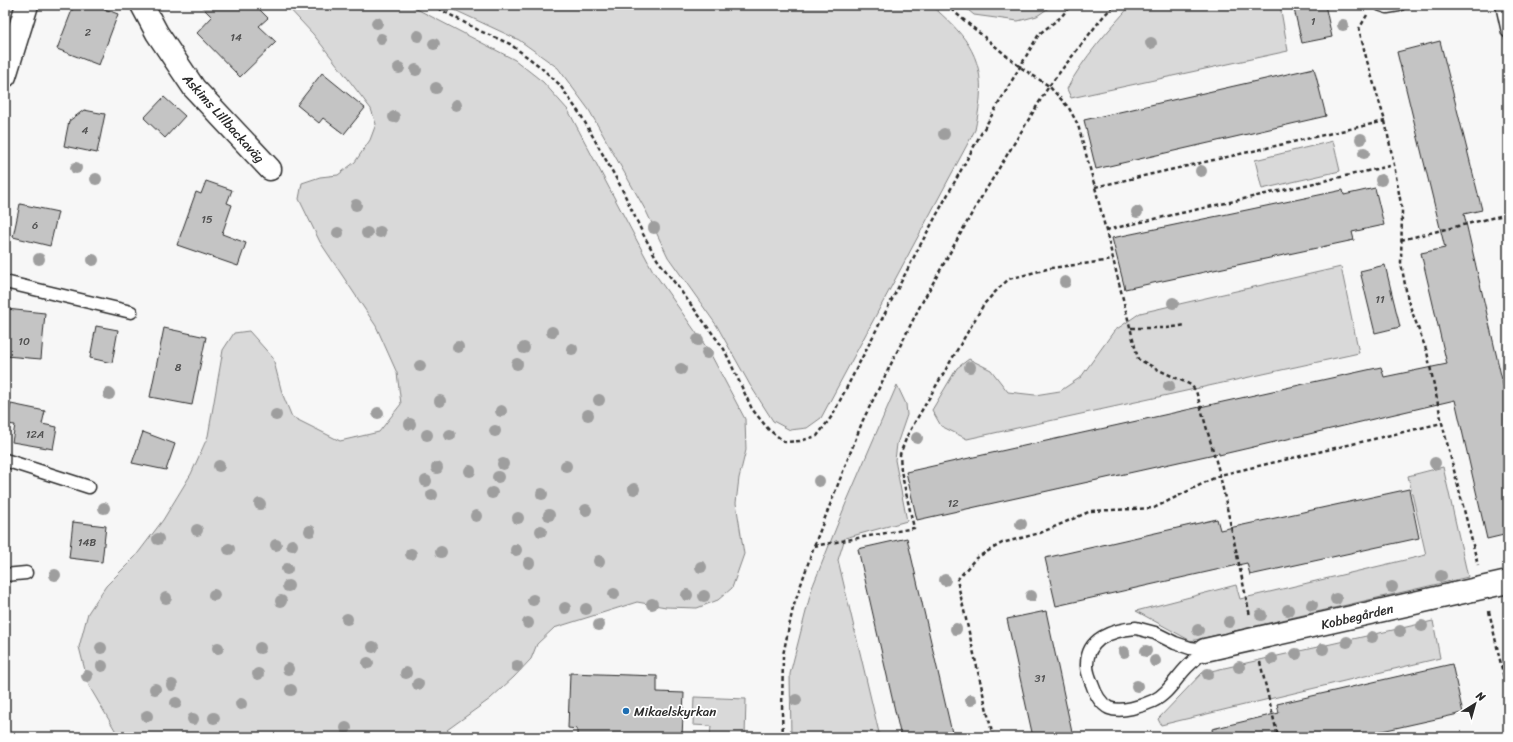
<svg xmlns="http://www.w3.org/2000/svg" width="1513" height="742" viewBox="0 0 1513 742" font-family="Sriracha,sans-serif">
<rect width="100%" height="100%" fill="#f7f7f7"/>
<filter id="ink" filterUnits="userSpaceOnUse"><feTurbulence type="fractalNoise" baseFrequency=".025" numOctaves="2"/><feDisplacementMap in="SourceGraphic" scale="8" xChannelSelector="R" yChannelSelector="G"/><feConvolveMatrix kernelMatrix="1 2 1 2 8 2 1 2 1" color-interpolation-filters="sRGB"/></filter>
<g filter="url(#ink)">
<!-- green -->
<path fill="#d9d9d9" stroke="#828282" d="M 286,5 L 409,5 L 515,60 L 543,82 L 568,110 L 653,271 L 709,351 L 745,419 L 746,450 L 739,478 L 736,503 L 744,554 L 732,588 L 718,600 L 697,608 L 666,607 L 637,602 L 554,628 L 537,644 L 531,659 L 514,677 L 490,699 L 447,730 L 455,737 L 117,737 L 115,730 L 89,686 L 79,647 L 88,613 L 106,586 L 135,557 L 163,520 L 191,474 L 208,436 L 223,350 L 234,333 L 249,331 L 273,358 L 282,393 L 292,417 L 340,441 L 379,432 L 401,404 L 397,373 L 376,326 L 320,242 L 299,199 L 302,183 L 320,177 L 338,175 L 355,162 L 370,140 L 376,124 L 371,109 L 342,71 L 313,34 Z
M 444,5 L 931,5 C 962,32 984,54 980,99 C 979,109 977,120 975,130 L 821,418 L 807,428 L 790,430 L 773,421 L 750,385 L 717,326 L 668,257 L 646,211 L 589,110 L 558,68 L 519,40 Z
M 962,5 L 1053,5 L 1037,16 L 1018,21 L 974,15 Z
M 1131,5 L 1280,5 L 1288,51 L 1071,98 L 1067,89 C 1083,58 1108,31 1131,5 Z
M 1333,141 L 1340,171 L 1262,189 L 1255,160 Z
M 1341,267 L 1359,353 L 967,439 L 941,426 L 932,410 L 957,368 L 969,359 L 991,370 L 1008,392 L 1035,395 L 1060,391 L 1081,377 L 1114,331 L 1140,313 Z
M 897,385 L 906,404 L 907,415 L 897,444 L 895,460 L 907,521 L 845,538 L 838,560 L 880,737 L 791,737 L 790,674 L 812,588 L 846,503 Z
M 1443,467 L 1468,577 L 1191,641 L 1136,611 L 1236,585 L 1240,599 L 1426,555 L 1408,476 Z
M 1433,621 L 1440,658 L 1161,725 L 1158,719 L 1202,673 Z
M 694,697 L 746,699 L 745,737 L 710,737 L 711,726 L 693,725 Z"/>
<!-- building -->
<path fill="#c4c4c4" stroke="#2b2b2b" d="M 74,5 L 94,5 L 118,14 L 99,65 L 57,49 Z
M 200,5 L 255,5 L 268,18 L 259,26 L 276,42 L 240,77 L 197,33 L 212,17 Z
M 1293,5 L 1325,5 L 1332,37 L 1302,43 Z
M 1440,41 L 1482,210 L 1464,214 L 1508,406 L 1508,534 L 1487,539 L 1455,400 L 1219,455 L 1219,453 L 917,520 L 906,472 L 1381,367 L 1384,377 L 1447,364 L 1421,253 L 1445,248 L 1397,52 Z
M 1314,68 L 1326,116 L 1096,169 L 1084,120 Z
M 322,73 L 365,108 L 344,134 L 323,118 L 319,123 L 297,105 Z
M 164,97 L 185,116 L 165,138 L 144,118 Z
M 84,110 L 105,114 L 97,153 L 64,146 L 69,121 Z
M 206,181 L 232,190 L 227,203 L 232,205 L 222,234 L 246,243 L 238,266 L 177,245 L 196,192 L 201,194 Z
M 1375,188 L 1384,225 L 1352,232 L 1354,240 L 1125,289 L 1112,238 L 1343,190 L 1344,195 Z
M 20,204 L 58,212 L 50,246 L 13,237 Z
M 1385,265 L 1400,327 L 1375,333 L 1360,271 Z
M 6,309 L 45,313 L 41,359 L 5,356 Z
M 96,326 L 118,330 L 112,363 L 90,358 Z
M 164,328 L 206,337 L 192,405 L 150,397 Z
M 11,404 L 45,411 L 42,424 L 57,427 L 53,449 L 12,442 L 15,425 L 7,424 Z
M 143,432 L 175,444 L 166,470 L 132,463 Z
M 1409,489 L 1419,538 L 1250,575 L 1247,563 L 1056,606 L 1045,558 L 1217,519 L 1220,530 Z
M 73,522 L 106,526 L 102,562 L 69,558 Z
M 907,538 L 953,737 L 901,737 L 858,549 Z
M 1046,611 L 1073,737 L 1033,737 L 1007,619 Z
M 1452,664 L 1463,713 L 1355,737 L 1213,737 L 1212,729 L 1279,713 L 1277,704 Z
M 570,673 L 657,676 L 657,692 L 684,693 L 682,737 L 577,737 L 577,729 L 568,728 Z"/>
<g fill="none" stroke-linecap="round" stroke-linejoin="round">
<defs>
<path id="service" d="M 1381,5 L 1387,7 L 1399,5
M 1502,5 L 1508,32
M 5,282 L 131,312
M 5,460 L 89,487
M 5,575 L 26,573
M 1136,628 L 1155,633 L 1175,643 L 1190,648 L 1205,650 C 1199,656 1193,661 1187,667 C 1176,678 1168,694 1153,701 C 1142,706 1121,713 1109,708 C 1101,704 1095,693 1092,684 C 1090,679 1087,672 1087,666 C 1086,638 1113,630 1136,628 Z"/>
<path id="minor" d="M 142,5 L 157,33 L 194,88 L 270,169
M 5,76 L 27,5
M 1205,650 L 1508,582"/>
</defs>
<!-- service casing -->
<use href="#service" stroke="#2b2b2b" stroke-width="15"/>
<!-- minor casing -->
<use href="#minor" stroke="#2b2b2b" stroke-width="25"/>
<!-- path -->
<path stroke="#2b2b2b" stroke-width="2.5" stroke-dasharray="4 3" stroke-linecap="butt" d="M 432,5 L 480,31 L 510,44 L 538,65 L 559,84 L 582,117 L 621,187 L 643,234 L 657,259 L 724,349 L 752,409 L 769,430 L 785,442 L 800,441 L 817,436 L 832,416 L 917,251 L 978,139 L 1039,34 L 1061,17 L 1071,5
M 946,5 L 1020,67 L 1049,86 L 1069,108 L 1078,125 L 1095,187 L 1138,359 L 1159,370 L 1191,385 L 1196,391 L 1220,475 L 1250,616
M 1367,15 L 1359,29 L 1367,61 L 1385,121 L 1394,165 L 1402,210 L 1401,263 L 1408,301 L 1427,352 L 1442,423 L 1478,565
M 1095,187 L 1385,121
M 1106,230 L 1394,165
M 1401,240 L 1508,214
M 1131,328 L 1167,328 L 1186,325
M 814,546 L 914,528 L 901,471 L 900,454 L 908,434 L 984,304 L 998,289 L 1009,279 L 1051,268 L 1113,260
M 1489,611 L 1508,696
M 1260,662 L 1278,737
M 560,737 L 560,736
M 783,737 L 782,713 L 783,655 L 793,608 L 814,546 L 863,420 L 919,308 L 976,206 L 1049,86 L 1102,18 L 1114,5
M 993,737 L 957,580 L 976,558 L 1002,543 L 1040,533 L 1091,511 L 1154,508 L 1220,475 L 1442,423"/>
<!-- service -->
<use href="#service" stroke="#fff" stroke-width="12"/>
<!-- minor -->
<use href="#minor" stroke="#fff" stroke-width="22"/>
</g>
<!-- trees -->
<g fill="#9e9e9e">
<circle cx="377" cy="23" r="6"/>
<circle cx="1343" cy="25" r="6"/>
<circle cx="418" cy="36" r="6"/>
<circle cx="381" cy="39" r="6"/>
<circle cx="1151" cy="43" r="6"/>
<circle cx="434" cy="44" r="6"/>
<circle cx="399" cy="68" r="6"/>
<circle cx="416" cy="70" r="6"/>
<circle cx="436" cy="88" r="6"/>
<circle cx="456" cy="105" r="6"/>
<circle cx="394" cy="117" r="6"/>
<circle cx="944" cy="134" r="6"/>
<circle cx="1361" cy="139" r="6"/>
<circle cx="1364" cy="153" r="6"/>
<circle cx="76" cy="168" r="6"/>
<circle cx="1201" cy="171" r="6"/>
<circle cx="96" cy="179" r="6"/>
<circle cx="1381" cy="180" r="6"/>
<circle cx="356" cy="205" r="6"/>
<circle cx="1137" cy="212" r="6"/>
<circle cx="654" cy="228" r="6"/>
<circle cx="380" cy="232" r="6"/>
<circle cx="338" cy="233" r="6"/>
<circle cx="367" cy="233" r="6"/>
<circle cx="39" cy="259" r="6"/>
<circle cx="93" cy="260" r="6"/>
<circle cx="1065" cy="282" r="6"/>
<circle cx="1173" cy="303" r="6"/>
<circle cx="552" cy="332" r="6"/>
<circle cx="698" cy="340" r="6"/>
<circle cx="458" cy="347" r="6"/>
<circle cx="524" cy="348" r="6"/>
<circle cx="572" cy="349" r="6"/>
<circle cx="707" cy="353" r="6"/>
<circle cx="517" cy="364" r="6"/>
<circle cx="420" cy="366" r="6"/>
<circle cx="970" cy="367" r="6"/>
<circle cx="681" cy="369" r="6"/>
<circle cx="1169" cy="386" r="6"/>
<circle cx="109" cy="394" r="6"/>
<circle cx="599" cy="400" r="6"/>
<circle cx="440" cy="401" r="6"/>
<circle cx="501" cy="411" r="6"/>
<circle cx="378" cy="413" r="6"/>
<circle cx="276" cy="415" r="6"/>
<circle cx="588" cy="415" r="6"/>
<circle cx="410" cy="424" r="6"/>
<circle cx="495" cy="431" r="6"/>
<circle cx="427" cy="435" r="6"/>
<circle cx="450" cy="435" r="6"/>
<circle cx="917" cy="438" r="6"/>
<circle cx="1435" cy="463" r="6"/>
<circle cx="503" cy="464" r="6"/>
<circle cx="219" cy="466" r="6"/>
<circle cx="566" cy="466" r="6"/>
<circle cx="437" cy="468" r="6"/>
<circle cx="470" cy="471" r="6"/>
<circle cx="498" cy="477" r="6"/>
<circle cx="426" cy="481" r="6"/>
<circle cx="819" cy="481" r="6"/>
<circle cx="634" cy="489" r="6"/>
<circle cx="492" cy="493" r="6"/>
<circle cx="542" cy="494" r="6"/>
<circle cx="432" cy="495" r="6"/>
<circle cx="260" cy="504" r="6"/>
<circle cx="104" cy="508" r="6"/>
<circle cx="586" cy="510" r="6"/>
<circle cx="549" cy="515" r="6"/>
<circle cx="476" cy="516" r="6"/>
<circle cx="518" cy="518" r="6"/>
<circle cx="1021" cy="524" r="6"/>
<circle cx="197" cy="530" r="6"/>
<circle cx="310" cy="531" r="6"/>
<circle cx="541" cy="531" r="6"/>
<circle cx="158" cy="539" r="6"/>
<circle cx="276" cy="545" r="6"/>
<circle cx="292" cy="545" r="6"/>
<circle cx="229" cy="549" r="6"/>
<circle cx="516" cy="550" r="6"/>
<circle cx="441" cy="552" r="6"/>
<circle cx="411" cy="554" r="6"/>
<circle cx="599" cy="561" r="6"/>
<circle cx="529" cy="563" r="6"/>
<circle cx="701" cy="567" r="6"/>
<circle cx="287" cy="569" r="6"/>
<circle cx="55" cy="575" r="6"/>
<circle cx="1441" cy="576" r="6"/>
<circle cx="945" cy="580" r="6"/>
<circle cx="288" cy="586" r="6"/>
<circle cx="1392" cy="587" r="6"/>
<circle cx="614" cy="594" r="6"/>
<circle cx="214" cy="595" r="6"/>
<circle cx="687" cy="595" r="6"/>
<circle cx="704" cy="596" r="6"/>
<circle cx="1031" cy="596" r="6"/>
<circle cx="166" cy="598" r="6"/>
<circle cx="1336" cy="599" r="6"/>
<circle cx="533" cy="600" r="6"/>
<circle cx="281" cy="601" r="6"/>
<circle cx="652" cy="604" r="6"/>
<circle cx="1312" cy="605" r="6"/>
<circle cx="565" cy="608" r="6"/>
<circle cx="586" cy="609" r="6"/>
<circle cx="1288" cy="610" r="6"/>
<circle cx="1261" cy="615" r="6"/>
<circle cx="347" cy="619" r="6"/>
<circle cx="1229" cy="622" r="6"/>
<circle cx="528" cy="623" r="6"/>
<circle cx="599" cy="625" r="6"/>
<circle cx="1422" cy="626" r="6"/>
<circle cx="956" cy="629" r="6"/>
<circle cx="1198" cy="630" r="6"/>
<circle cx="1400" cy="631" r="6"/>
<circle cx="1372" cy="637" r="6"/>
<circle cx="1347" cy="642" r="6"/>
<circle cx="373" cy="647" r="6"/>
<circle cx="101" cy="648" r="6"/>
<circle cx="218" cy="648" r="6"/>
<circle cx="260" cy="648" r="6"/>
<circle cx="1323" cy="649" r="6"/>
<circle cx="1146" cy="651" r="6"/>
<circle cx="1124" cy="652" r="6"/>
<circle cx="1296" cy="654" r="6"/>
<circle cx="1272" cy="659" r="6"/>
<circle cx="1155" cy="661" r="6"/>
<circle cx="368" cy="663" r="6"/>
<circle cx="102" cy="666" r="6"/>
<circle cx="517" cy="666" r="6"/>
<circle cx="1239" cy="667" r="6"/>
<circle cx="288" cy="669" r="6"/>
<circle cx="406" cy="673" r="6"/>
<circle cx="258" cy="674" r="6"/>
<circle cx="1208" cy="674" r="6"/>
<circle cx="87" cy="676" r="6"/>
<circle cx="418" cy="684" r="6"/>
<circle cx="172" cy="685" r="6"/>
<circle cx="1137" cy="686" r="6"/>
<circle cx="155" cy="689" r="6"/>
<circle cx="291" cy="690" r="6"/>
<circle cx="796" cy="700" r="6"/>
<circle cx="971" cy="700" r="6"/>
<circle cx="176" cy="703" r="6"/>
<circle cx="241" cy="704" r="6"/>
<circle cx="147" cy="716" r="6"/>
<circle cx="214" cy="718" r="6"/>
<circle cx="193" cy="719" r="6"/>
<circle cx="346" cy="728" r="6"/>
</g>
</g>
<!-- markers -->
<circle fill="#1f6fb2" stroke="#fff" stroke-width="1.5" cx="626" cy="711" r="4"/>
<g text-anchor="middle" stroke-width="3.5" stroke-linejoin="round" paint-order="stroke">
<!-- number labels -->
<g font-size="11" fill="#515151">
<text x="1313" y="25">1</text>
<text x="88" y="36">2</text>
<text x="236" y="41">14</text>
<text x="85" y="134">4</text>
<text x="207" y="223">15</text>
<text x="35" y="229">6</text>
<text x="1380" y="303">11</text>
<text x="24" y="345">10</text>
<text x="178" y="371">8</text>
<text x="35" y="438">12A</text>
<text x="953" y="507">12</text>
<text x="87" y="546">14B</text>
<text x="1040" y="682">31</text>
</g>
<!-- street labels -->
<g font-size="13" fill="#2b2b2b" stroke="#fff">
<text transform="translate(224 118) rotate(48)" y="5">Askims Lillbackaväg</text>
<text transform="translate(1357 616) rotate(-13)" y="5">Kobbegården</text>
</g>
<!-- poi labels -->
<g font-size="13" fill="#2b2b2b" stroke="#fff" text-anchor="start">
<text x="634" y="716">Mikaelskyrkan</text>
</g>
</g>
<!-- margin -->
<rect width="1513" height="742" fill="none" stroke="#fff" stroke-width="20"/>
<rect x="10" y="10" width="1493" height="722" fill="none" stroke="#2b2b2b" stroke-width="1.5" filter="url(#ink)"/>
<!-- north arrow -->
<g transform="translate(1475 704) rotate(37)" stroke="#ffffff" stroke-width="3" paint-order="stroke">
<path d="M0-3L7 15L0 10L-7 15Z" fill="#2b2b2b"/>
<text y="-6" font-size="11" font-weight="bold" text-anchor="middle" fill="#2b2b2b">N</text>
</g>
</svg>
